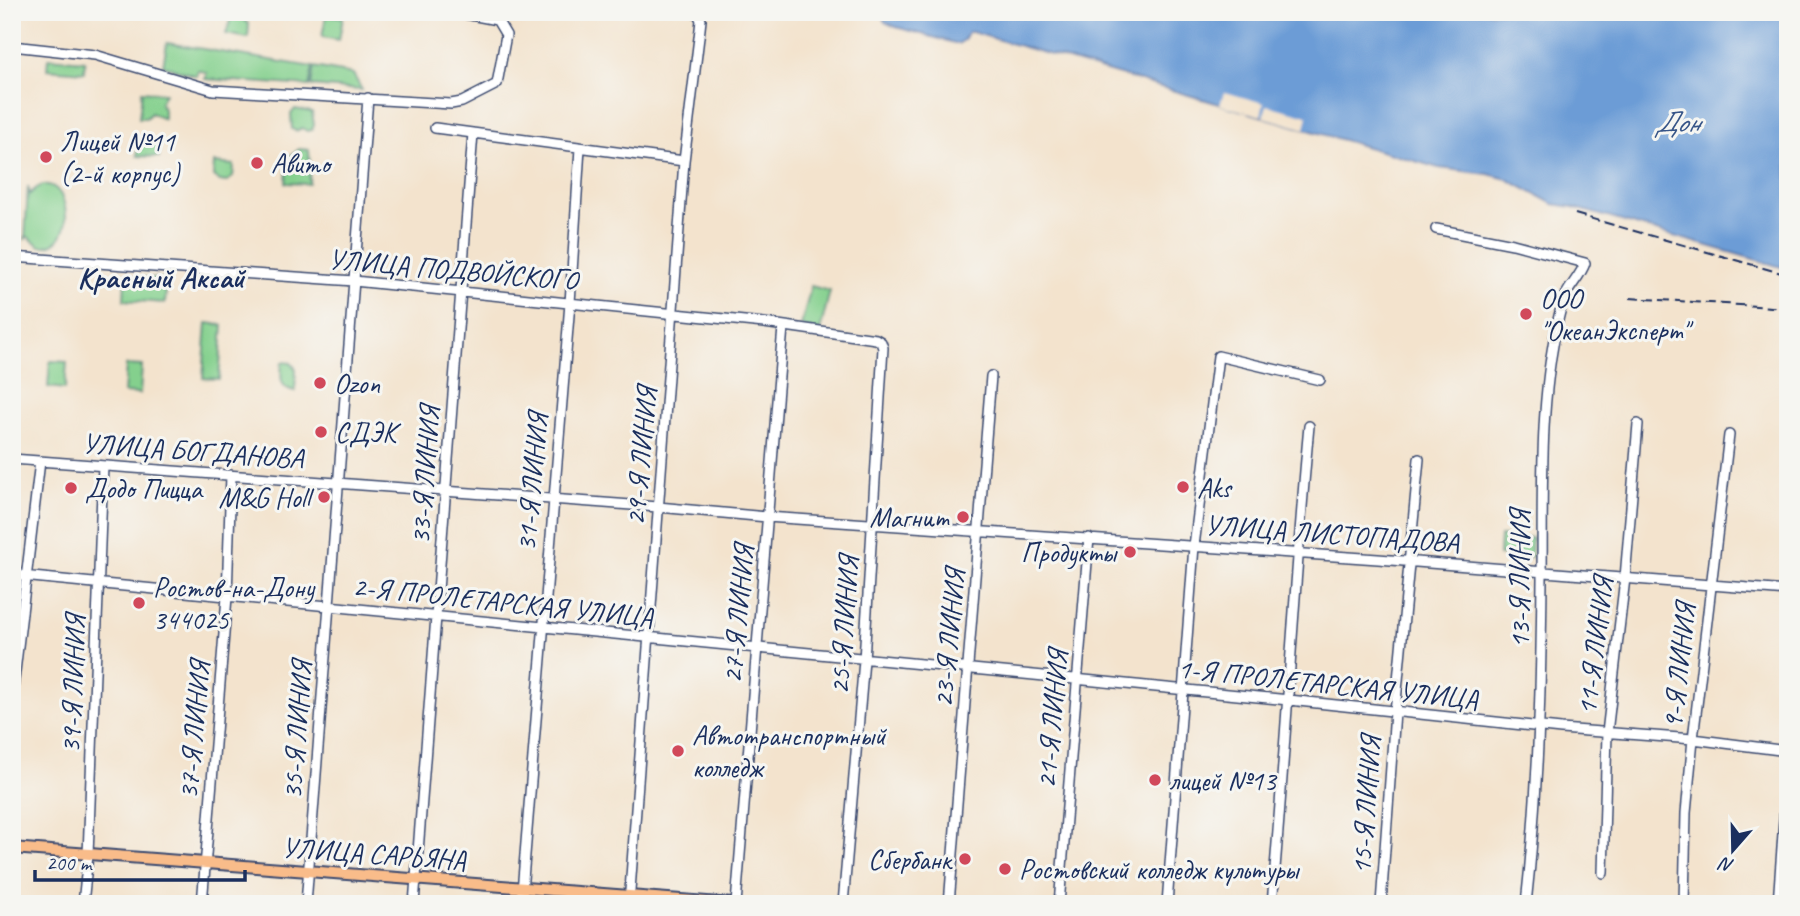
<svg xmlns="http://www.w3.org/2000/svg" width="1800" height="916" viewBox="0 0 1800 916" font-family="Caveat,sans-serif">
<rect width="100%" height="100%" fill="#f6f6f2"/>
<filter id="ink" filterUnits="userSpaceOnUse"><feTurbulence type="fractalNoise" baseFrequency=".0143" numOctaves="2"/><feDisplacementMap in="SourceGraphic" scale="14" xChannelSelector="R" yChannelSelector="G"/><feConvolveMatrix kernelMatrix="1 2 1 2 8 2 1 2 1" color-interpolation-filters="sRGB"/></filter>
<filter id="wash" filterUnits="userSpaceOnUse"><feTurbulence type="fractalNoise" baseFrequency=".00686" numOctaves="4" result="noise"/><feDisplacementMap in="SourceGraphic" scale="28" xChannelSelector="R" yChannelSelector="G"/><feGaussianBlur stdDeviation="1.57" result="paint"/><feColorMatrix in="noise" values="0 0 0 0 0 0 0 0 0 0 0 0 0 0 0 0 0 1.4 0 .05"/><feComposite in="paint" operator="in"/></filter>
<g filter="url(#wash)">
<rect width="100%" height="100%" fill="#f3e3cd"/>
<!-- green -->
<path fill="#84d08d" stroke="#508076" stroke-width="2" d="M 234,12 L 243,12 L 238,15 L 249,24 L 248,38 L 226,34 L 231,18 L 237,15 Z
M 326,15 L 343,17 L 339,40 L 322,37 Z
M 167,43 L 313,67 L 309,86 L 205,79 L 207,73 L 198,70 L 196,76 L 163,65 Z
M 48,58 L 85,61 L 84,72 L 47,69 Z
M 314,67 L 353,74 L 362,90 L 311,86 Z
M 142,91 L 165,93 L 160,103 L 164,110 L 164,119 L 151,113 L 146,118 L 139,118 Z
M 295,109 L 312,112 L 314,125 L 312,130 L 307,131 L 302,128 L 296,131 L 292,129 L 291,114 Z
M 138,139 L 157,140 L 159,157 L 137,156 Z
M 299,149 L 309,150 L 310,168 L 287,166 L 287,159 Z
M 214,163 L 234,165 L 233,177 L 226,182 L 220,181 L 213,176 Z
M 287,167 L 310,169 L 309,184 L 286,183 Z
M 28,186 L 30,194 C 66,156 84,250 40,246 L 27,236 L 25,240 Z
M 125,276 L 167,279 L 165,303 L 124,300 Z
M 811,286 L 830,291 L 820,331 L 801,326 Z
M 207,323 L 223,325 L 219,379 L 203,378 Z
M 50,361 L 67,362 L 65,389 L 48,387 Z
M 282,362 L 291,363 L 296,369 L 295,391 C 278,388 281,376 282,362 Z
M 126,365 L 142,366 L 140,394 L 124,393 Z
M 1500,536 L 1532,538 L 1531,557 L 1499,555 Z"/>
<!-- water -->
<path fill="#6c9cd6" stroke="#44669a" stroke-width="2" d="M 880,12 L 1772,12 L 1788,19 L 1788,269 L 1573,207 L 1553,204 L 1507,179 L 1488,174 L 1439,168 L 972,32 L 968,32 L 964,40 L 958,44 L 896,27 L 885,22 Z"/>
<!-- pier -->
<path fill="#f3e3cd" d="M 1224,92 L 1264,103 L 1261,116 L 1220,105 Z
M 1267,105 L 1308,116 L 1305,129 L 1263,117 Z"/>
</g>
<g filter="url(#ink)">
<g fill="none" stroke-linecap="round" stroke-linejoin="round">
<defs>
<path id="minor" d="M 12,46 L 95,55 L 213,90 L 451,104 L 462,102 L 497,84 L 506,35 L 497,20 L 455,12
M 435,128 L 684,161
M 1436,229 L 1513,244 L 1585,263 C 1580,278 1566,289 1562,304 C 1538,393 1543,489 1542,579 C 1541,688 1538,796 1526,904
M 12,257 L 354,281 L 764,323 L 876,339 L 881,342 L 883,348 L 864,660 L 843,904
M 12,459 L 658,507 L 767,517 L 1378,559 L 1788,591
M 12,575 L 1289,700 L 1561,729 L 1693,739 L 1788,751
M 12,697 L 40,461
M 1603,873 L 1607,733 L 1625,578 L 1638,424
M 83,904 L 88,855 L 103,466
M 202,904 L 227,597 L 231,475
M 306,904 L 368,98
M 414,904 L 473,133
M 521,904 L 570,303 L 580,148
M 629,904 L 684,161 L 700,29 L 701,20 L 697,12
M 736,904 L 783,327
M 949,904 L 991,376
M 1059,904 L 1089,538
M 1167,904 L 1194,546 L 1218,356 L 1320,380
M 1272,904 C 1286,744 1294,585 1309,426
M 1381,904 L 1395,712 L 1419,459
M 1684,904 L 1686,813 L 1693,739 L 1729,435
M 1778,904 L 1788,763"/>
<path id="major" d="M 12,848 L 733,904"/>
</defs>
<!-- minor casing -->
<use href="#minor" stroke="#3b4a6f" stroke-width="12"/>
<!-- major casing -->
<use href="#major" stroke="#3b4a6f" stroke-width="14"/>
<!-- minor -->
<use href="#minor" stroke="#fff" stroke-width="9"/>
<!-- major -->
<use href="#major" stroke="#f9bc8a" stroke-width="10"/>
<!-- rail -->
<path stroke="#1b2f5e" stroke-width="2" stroke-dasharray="10 5" stroke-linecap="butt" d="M 1575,214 L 1788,275
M 1630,298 L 1788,308"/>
</g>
</g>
<!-- markers -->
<g fill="#d1495b" stroke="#f6f6f2" stroke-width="2.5">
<circle cx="46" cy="157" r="7"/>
<circle cx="257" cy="163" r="7"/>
<circle cx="1526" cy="314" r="7"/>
<circle cx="320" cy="383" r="7"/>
<circle cx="321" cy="432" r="7"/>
<circle cx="1183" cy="487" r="7"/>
<circle cx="71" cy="488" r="7"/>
<circle cx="324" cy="497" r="7"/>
<circle cx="963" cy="517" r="7"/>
<circle cx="1130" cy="552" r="7"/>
<circle cx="139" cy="603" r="7"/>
<circle cx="678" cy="751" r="7"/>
<circle cx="1155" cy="780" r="7"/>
<circle cx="965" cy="859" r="7"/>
<circle cx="1005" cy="869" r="7"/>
</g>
<g text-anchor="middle" stroke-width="6" stroke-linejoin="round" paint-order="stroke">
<!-- poi labels -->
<g font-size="28" fill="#1b2f5e" stroke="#f6f6f2" text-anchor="start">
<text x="60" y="151">Лицей №11<tspan x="60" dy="32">(2-й корпус)</tspan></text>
<text x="271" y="173">Авито</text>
<text x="1540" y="308">ООО<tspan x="1540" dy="32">"ОкеанЭксперт"</tspan></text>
<text x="334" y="393">Ozon</text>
<text x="335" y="442">СДЭК</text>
<text x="1197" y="497">Aks</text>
<text x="85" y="498">Додо Пицца</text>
<text x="310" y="507" text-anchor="end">M&amp;G Holl</text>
<text x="949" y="527" text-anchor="end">Магнит</text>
<text x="1116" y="562" text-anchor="end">Продукты</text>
<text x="153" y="597">Ростов-на-Дону<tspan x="153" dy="32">344025</tspan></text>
<text x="692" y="745">Автотранспортный<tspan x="692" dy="32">колледж</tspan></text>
<text x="1169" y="790">лицей №13</text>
<text x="951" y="869" text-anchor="end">Сбербанк</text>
<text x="1019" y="879">Ростовский колледж культуры</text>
</g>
<!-- street labels -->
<g font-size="28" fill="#1b2f5e" stroke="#f6f6f2">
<text transform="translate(453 269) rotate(5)" y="10">УЛИЦА ПОДВОЙСКОГО</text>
<text transform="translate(193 450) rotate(4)" y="10">УЛИЦА БОГДАНОВА</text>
<text transform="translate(640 456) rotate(-85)" y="10">29-Я ЛИНИЯ</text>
<text transform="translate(424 475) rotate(-86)" y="10">33-Я ЛИНИЯ</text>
<text transform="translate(531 482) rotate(-85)" y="10">31-Я ЛИНИЯ</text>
<text transform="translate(1332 533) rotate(4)" y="10">УЛИЦА ЛИСТОПАДОВА</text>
<text transform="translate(1519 579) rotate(-90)" y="10">13-Я ЛИНИЯ</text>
<text transform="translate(503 601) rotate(6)" y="10">2-Я ПРОЛЕТАРСКАЯ УЛИЦА</text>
<text transform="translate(737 614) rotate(-85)" y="10">27-Я ЛИНИЯ</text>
<text transform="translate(843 625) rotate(-86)" y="10">25-Я ЛИНИЯ</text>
<text transform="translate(948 638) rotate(-85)" y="10">23-Я ЛИНИЯ</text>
<text transform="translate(1594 646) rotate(-83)" y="10">11-Я ЛИНИЯ</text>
<text transform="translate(1678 666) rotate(-84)" y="10">9-Я ЛИНИЯ</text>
<text transform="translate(1328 683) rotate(6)" y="10">1-Я ПРОЛЕТАРСКАЯ УЛИЦА</text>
<text transform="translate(72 684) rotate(-88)" y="10">39-Я ЛИНИЯ</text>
<text transform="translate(1051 719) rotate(-85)" y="10">21-Я ЛИНИЯ</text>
<text transform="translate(193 730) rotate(-85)" y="10">37-Я ЛИНИЯ</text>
<text transform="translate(296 730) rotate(-86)" y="10">35-Я ЛИНИЯ</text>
<text transform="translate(1365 805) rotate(-86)" y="10">15-Я ЛИНИЯ</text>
<text transform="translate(374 853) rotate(4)" y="10">УЛИЦА САРЬЯНА</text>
</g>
<!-- water labels -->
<g font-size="30" font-style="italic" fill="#375588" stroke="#f6f6f2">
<text x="1677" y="132">Дон</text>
</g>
<!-- neighbourhood labels -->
<g font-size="30" font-weight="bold" fill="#1b2f5e" stroke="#f6f6f2">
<text x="161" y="288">Красный Аксай</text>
</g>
</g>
<!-- margin -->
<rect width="1800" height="916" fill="none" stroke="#f6f6f2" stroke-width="42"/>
<!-- north arrow -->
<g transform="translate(1733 850) rotate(200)" stroke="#f6f6f2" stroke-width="5" paint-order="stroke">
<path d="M0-5L12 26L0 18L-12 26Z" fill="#1b2f5e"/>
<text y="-10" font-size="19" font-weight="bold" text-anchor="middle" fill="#1b2f5e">N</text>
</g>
<!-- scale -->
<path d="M35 870v10h210v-10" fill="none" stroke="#1b2f5e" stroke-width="3.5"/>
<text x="46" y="870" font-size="21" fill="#1b2f5e" stroke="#f6f6f2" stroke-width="5" paint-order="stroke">200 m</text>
</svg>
